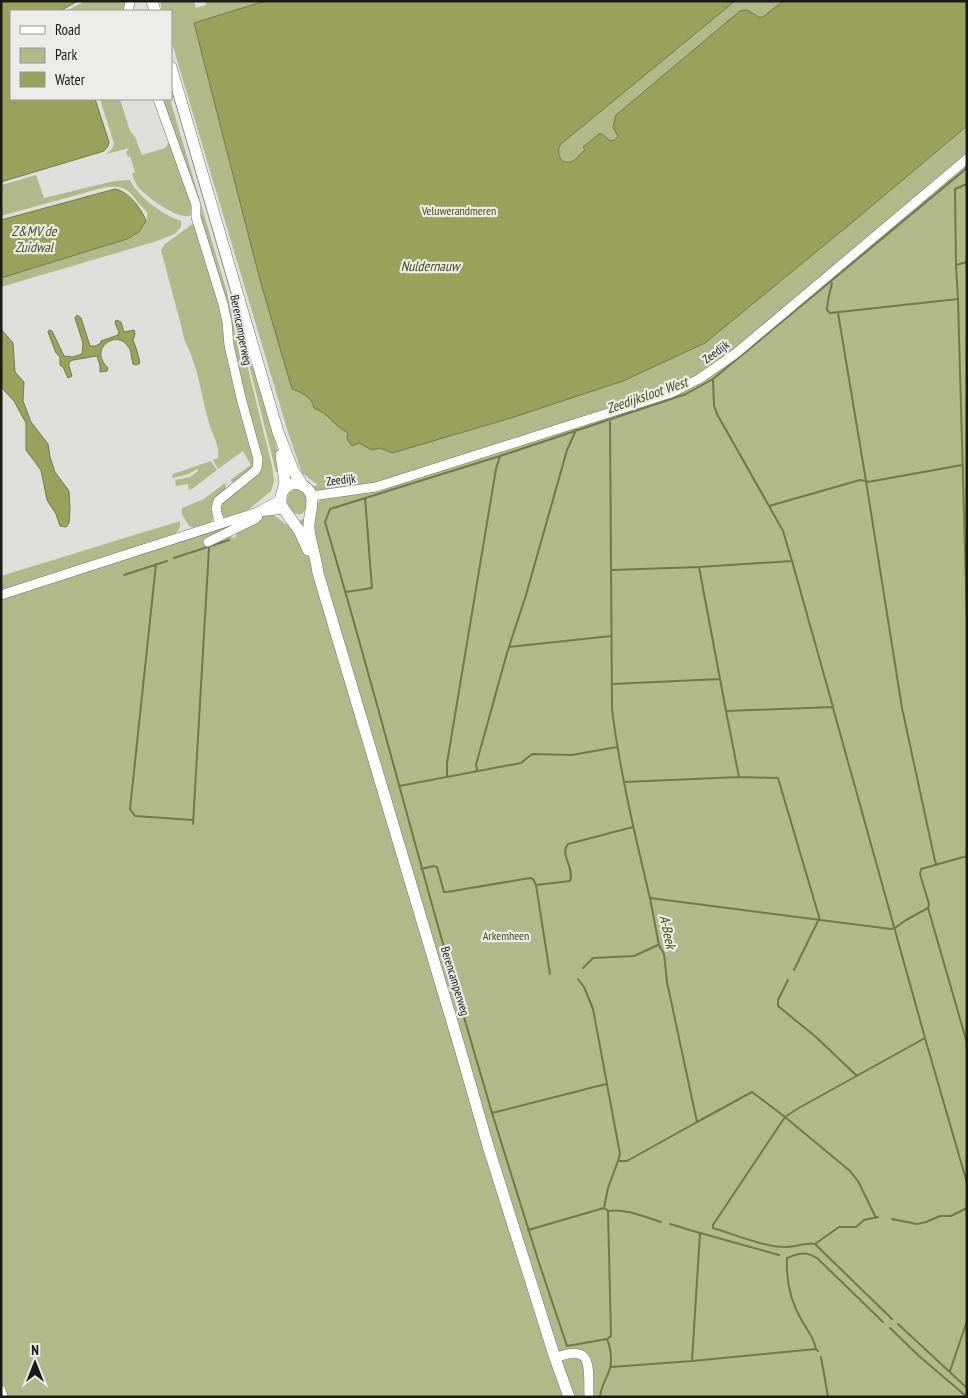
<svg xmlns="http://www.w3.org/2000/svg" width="968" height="1398" viewBox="0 0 968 1398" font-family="'PT Sans Narrow',sans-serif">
<rect width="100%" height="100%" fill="#dedfda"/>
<!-- green -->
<path fill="#b1b988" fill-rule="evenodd" d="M 85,1 L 128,1 L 126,11 L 66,11 Z
M 160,1 L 194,1 L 196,8 L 206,5 L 206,1 L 967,1 L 855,220 L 967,126 L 967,1397 L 1,1397 L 1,597 L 243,519 L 230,535 L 233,538 L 236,537 L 236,532 L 265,514 L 271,513 L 287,525 L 313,516 L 316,505 L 320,500 L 315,491 L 304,481 L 314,486 L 318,485 L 302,473 L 288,432 L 171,40 L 171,11 L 162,11 ZM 630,375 L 511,418 L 436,440 Z
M 171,80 L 269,416 L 282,471 L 276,472 L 235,309 L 171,90 Z
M 100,99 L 120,99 L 130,131 L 135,137 L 142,155 L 165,148 L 167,146 L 167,144 L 171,142 L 194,206 L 190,216 C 177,219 148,198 139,188 C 136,185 134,179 132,174 L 135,172 L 130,156 L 128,157 L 126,152 L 129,148 L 106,154 L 112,149 L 114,144 Z
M 160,99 L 170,99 L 241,340 L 272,466 L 274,482 L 271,491 L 247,511 L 227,518 L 222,515 L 220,508 L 223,501 L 258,472 L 229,329 Z
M 36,175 L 44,198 L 114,181 L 130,180 C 138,197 163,215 181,221 L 181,227 L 175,234 L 157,241 L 1,287 L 1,278 L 127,239 C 138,233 149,225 147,212 C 128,194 131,183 102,188 L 1,216 L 1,185 Z
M 194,223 L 221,304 L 256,457 L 254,467 L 235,484 L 230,480 L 251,465 L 243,451 L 218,469 L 213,460 L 218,458 C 220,445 211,432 208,420 C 202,398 199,375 191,355 C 188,346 184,342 183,333 L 161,250 L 165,244 Z
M 211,461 L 217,470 L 192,489 L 189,490 L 188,484 L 176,486 L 175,480 L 190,477 L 198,471 L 197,469 L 189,474 L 172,478 L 173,474 Z
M 225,483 L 226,490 L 212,503 L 213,518 L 212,522 L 196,529 L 189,526 L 182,514 L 182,508 L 204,499 Z
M 296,489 C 305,491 306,497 309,506 L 302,514 C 287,516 280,495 296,489 Z
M 180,521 L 180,527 L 175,535 L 1,592 L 1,576 Z"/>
<!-- water -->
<path fill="#98a25b" stroke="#727947" d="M 1,1 L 78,1 L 60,11 L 11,11 L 11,99 L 95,99 L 109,142 L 108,146 L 104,151 L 1,182 Z
M 265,1 L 735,1 L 561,144 C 555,153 561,167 573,161 C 577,159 580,153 585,150 L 583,147 L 599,134 L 602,134 L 610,141 L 615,140 L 618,136 L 613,127 L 616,115 L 740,11 L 747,10 L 759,17 L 763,17 L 783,1 L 967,1 L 967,126 L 855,220 L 705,343 L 623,381 L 511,418 L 392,453 L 380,448 L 372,450 L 359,443 L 352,446 L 347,439 L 348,433 C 335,427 328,413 314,408 C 313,398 301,392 292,389 L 260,280 L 194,23 Z
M 115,189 C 128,191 142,209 146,221 L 139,232 L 127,239 L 1,278 L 1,220 Z
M 77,315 L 81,318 L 90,346 L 95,346 L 100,344 L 101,341 L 118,335 L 119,332 L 115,323 L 116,320 L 121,322 L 124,332 L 134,330 L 135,334 L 133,340 L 137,351 L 140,363 L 136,365 L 133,364 C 131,357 132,350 127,345 C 115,330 88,349 108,368 L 107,371 L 100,372 L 100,365 L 97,356 L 73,360 L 69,362 L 69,366 L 72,376 L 68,378 L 63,367 L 60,365 L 60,357 L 56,353 L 48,332 L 49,330 L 52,331 L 64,356 L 73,357 L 82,354 L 83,343 L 75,318 Z
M 1,329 L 13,343 L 15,372 L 24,382 L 23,401 L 31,422 L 48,444 L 50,457 L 55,472 L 69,491 L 70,508 L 69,523 L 66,527 L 60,526 L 56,514 L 47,500 L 41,470 L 26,450 L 26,423 L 14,401 L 2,388 Z"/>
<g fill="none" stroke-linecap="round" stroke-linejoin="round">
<!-- stream -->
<path stroke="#727947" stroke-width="2" d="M 967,184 L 955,189 L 956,265 L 967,262
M 832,283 C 830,291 827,303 827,310 L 830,313 L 958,299 L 956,265
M 958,299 L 965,550 L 967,549
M 838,313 L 866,481 L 868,482 L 962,465
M 713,380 L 714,405 L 717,414 L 769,506
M 610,419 L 612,709 C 620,773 635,835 650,898
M 965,550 L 967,617
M 174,558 L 229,540
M 792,561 L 783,531 L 769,506 L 860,480 L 866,481 L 902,708 L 935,861 L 937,865
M 156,564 L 130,809 L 135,816 L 192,820
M 699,567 L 792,561 L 833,707 L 726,711 L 720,679
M 611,570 L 699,567 L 720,679 L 612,684
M 124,575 L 167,561
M 346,592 L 372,588 L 365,498
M 509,647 L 611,636
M 833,708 L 925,1038
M 726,711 L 739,777
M 477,770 L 476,765 L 507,653 L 526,595 L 567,450 L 576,430
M 447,776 L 447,763 L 496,469 L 500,456
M 624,782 L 739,777 L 778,778 L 820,920
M 399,786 L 521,763 L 532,754 L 572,755 L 617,747
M 193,824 L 209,548
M 421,869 L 434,866 L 437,867 L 444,892 L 447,892 L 530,878 L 533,879 L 536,885 L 570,881 C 575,868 559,854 568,844 L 633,827
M 536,885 L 550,974
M 928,908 L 967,1043
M 583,968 L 593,958 L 634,956 L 658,945
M 794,970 L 818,921
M 578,979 L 584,987 L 593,1009 L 620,1154 L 618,1161
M 788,980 L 778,1000 L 778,1006 L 816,1037 L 857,1076
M 459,1000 C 413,841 372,680 325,522 L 330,509 L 500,456 L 686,394 L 713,379 L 967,168
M 461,1007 L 492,1113
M 697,1122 L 752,1092 L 785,1117 L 797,1109 L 925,1038 L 967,1183
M 604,1208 L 608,1211 L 611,1336 L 607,1339 L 567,1346 L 539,1263 L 492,1113 L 606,1084
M 608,1211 C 625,1208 645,1217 661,1222
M 878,1217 L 864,1220 L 856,1227 L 839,1227 L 815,1244 L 892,1319
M 892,1219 L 917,1224 L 926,1222 L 940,1216 L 951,1216 L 967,1208
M 670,1224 L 700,1233
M 528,1230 L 604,1208 L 608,1188 L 618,1161 L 627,1161 L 697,1122 L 667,982 L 664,954 L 659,945 L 650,898 L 891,929 L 895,928 L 906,920 L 928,908 L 929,904 L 920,874 L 921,869 L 967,856
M 815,1244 C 806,1242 796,1247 787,1247 C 767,1248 733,1234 713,1228 L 713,1225 L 785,1117 L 850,1171 L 858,1181 L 876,1218
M 898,1324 L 967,1388
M 890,1328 L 919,1356 L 967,1397
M 816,1349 C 814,1338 808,1331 802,1321 C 790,1301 786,1281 787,1258 C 799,1253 806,1251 817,1258 L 883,1322
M 821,1357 L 828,1397
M 692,1361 L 700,1233 L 779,1255
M 611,1367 L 692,1361 L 816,1349 L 818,1351
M 950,1371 L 967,1321
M 600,1397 C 601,1387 604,1383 608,1374 C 613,1364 611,1348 607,1339"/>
<defs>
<path id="minor" d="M 128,11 L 130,2
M 158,99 L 196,205 L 196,217 L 223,304 L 227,322 L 229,345 L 241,398 L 258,459 L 257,468 L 255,471 L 218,501 L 216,509 L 220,524
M 312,496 L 376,487 L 671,393 L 699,379 L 735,354 L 967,159
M 208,542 L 255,519 L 258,516 L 258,512 L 281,499
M 1,595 L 258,512 L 284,509
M 555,1358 C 594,1342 588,1368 589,1397
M 1,1390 L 3,1397"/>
<path id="major" d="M 152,1 L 155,11
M 171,67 L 278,432 L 293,470 L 303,486
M 281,455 L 285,482 L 281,497 L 281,505 L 300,532 L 308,550
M 283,491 C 287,486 292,482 299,484 C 322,491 307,515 309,530 C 311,544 316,558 318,573 L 459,1045 L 488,1146 L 555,1358 L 569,1397"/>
</defs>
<!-- minor casing -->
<use href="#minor" stroke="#72736f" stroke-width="10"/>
<!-- major casing -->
<use href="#major" stroke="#72736f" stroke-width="12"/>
<!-- minor -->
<use href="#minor" stroke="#fff" stroke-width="9"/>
<!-- major -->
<use href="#major" stroke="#fff" stroke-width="11"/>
</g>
<g text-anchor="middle" stroke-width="4.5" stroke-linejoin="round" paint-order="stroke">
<!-- park labels -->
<g font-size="12" fill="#424812" stroke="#ebece7">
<text x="459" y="215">Veluwerandmeren</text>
<text x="506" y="940">Arkemheen</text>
</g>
<!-- street labels -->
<g font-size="12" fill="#1a1a19" stroke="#ebece7">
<text transform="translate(241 330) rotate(79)" y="4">Berencamperweg</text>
<text transform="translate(716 352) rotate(-37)" y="4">Zeedijk</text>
<text transform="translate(341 480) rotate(-7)" y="4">Zeedijk</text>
<text transform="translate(455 981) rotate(73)" y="4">Berencamperweg</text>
</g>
<!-- water labels -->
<g font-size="14" font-style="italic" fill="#484e19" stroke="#ebece7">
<text x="34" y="236">Z&amp;MV de<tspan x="34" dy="16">Zuidwal</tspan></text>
<text x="430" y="271">Nuldernauw</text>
<text transform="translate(647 395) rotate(-19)" y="5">Zeedijksloot West</text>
<text transform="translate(668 932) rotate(78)" y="5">A-Beek</text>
</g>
</g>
<!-- border -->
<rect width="968" height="1398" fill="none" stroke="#1a1a19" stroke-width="5"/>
<!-- legend -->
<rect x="10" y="10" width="162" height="90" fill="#ebece7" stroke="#979895"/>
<rect x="20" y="26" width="25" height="8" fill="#ffffff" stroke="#979895"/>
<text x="55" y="35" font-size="15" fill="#1a1a19">Road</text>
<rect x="20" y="48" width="25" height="15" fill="#b1b988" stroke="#979895"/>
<text x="55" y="60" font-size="15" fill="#1a1a19">Park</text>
<rect x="20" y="72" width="25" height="15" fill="#98a25b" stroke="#979895"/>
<text x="55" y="85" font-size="15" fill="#1a1a19">Water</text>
<!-- north arrow -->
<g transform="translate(35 1363)" stroke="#ebece7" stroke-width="4" paint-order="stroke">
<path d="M0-4L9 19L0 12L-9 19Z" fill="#1a1a19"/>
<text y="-8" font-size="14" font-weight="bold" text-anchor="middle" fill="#1a1a19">N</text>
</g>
</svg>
